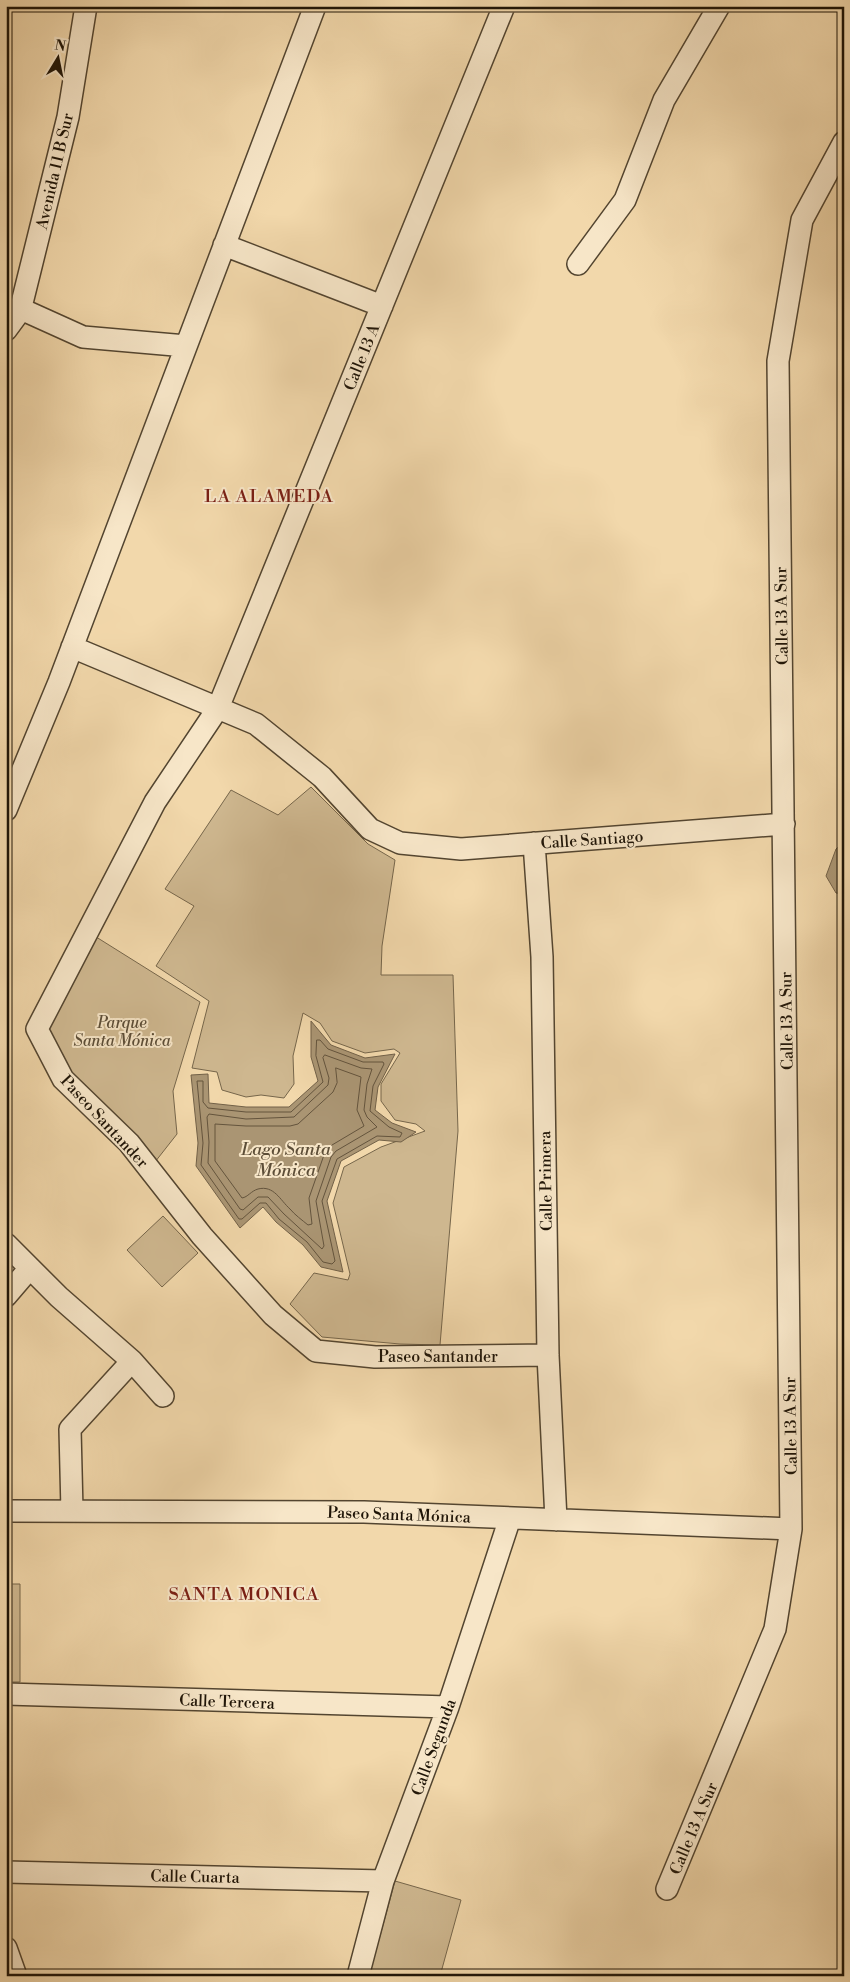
<svg xmlns="http://www.w3.org/2000/svg" width="850" height="1982" viewBox="0 0 850 1982" font-family="'Libre Bodoni',serif">
<rect width="100%" height="100%" fill="#f2d8ab"/>
<filter id="stains"><feTurbulence type="fractalNoise" baseFrequency=".004" numOctaves="4"/><feColorMatrix values="0 0 0 0 .2 0 0 0 0 .09 0 0 0 0 .02 0 0 0 .5 -.17"/></filter>
<radialGradient id="worn" r=".72"><stop offset=".6" stop-color="#630" stop-opacity="0"/><stop offset="1" stop-color="#630" stop-opacity=".3"/></radialGradient>
<!-- green -->
<path fill="#ceb78f" stroke="#76664b" d="M 311,787 L 368,844 L 395,860 L 382,946 L 381,975 L 453,975 L 458,1131 L 440,1345 L 400,1344 L 322,1337 L 290,1304 L 314,1273 L 348,1280 L 350,1274 L 333,1203 L 344,1167 L 381,1147 L 425,1131 L 416,1124 L 395,1120 L 381,1101 L 381,1084 L 400,1053 L 394,1049 L 365,1053 L 332,1041 L 320,1023 L 303,1013 L 293,1056 L 294,1084 L 284,1098 L 261,1095 L 246,1097 L 222,1090 L 217,1072 L 192,1068 L 209,1001 L 156,966 L 194,906 L 165,889 L 231,790 L 278,815 Z
M 93,935 L 200,1002 L 173,1091 L 177,1134 L 155,1162 L 70,1077 L 45,1027 Z
M 163,1216 L 198,1253 L 162,1287 L 127,1250 Z
M 6,1584 L 20,1584 L 20,1682 L 6,1682 Z
M 395,1881 L 461,1900 L 440,1976 L 369,1976 Z"/>
<!-- water -->
<path fill="#aa9573" stroke="#726148" d="M 844,842 L 844,894 L 836,893 L 826,876 L 836,849 Z
M 311,1021 L 331,1045 L 365,1058 L 395,1054 L 378,1087 L 375,1110 L 392,1123 L 416,1132 L 401,1142 L 379,1140 L 341,1161 L 327,1201 L 343,1272 L 321,1267 L 303,1245 L 276,1222 L 263,1207 L 240,1228 L 196,1166 L 198,1143 L 191,1075 L 208,1074 L 209,1103 L 246,1107 L 289,1107 L 318,1081 L 311,1057 Z"/>
<g fill="none" stroke-linecap="round" stroke-linejoin="round">
<!-- shore -->
<path stroke="#64543d" stroke-width="1" d="M 317,1040 L 320,1040 L 328,1049 L 363,1062 L 383,1062 L 384,1064 L 373,1086 L 370,1111 L 389,1127 L 402,1133 L 400,1137 L 377,1136 L 337,1159 L 322,1201 L 335,1261 L 332,1264 L 323,1262 L 307,1242 L 279,1219 L 266,1203 L 260,1203 L 242,1219 L 239,1219 L 201,1165 L 203,1143 L 197,1081 L 203,1081 L 203,1102 L 208,1108 L 246,1112 L 291,1112 L 323,1082 L 316,1056 Z
M 325,1055 L 361,1068 L 372,1069 L 367,1084 L 364,1110 L 367,1117 L 377,1127 L 336,1151 L 331,1157 L 316,1201 L 324,1246 L 322,1249 L 284,1214 L 268,1197 L 258,1197 L 243,1210 L 240,1209 L 208,1163 L 209,1142 L 207,1117 L 209,1114 L 246,1119 L 294,1117 L 328,1085 L 329,1078 L 323,1058 Z
M 336,1068 L 361,1077 L 357,1110 L 364,1126 L 332,1145 L 325,1152 L 309,1198 L 312,1224 L 308,1225 C 302,1220 295,1215 290,1209 C 280,1200 274,1185 258,1189 C 251,1191 248,1197 242,1198 L 215,1161 L 215,1124 L 246,1126 L 290,1126 L 298,1124 L 333,1092 L 337,1083 Z"/>
<defs>
<path id="minor" d="M 504,6 L 218,708 L 155,802 L 37,1029 L 63,1079 L 129,1143 L 202,1236 L 273,1315 L 316,1351 L 375,1357 L 548,1355
M 224,245 L 382,306
M 578,264 L 625,200 L 664,100 L 719,6
M 21,309 L 83,337 L 186,346
M 6,330 L 20,311 L 68,117 L 86,6
M 72,647 L 256,724 L 322,777 L 370,829 L 400,843 L 461,849 L 784,824
M 6,810 L 59,682 L 315,6
M 534,843 L 542,957 L 548,1355 L 556,1520
M 6,1244 L 59,1297 L 132,1361 L 163,1396
M 6,1296 L 30,1268
M 6,1511 L 364,1512 L 791,1529
M 72,1511 L 70,1429 L 132,1361
M 6,1694 L 448,1707
M 6,1872 L 383,1881
M 667,1889 L 775,1629 L 791,1529 L 778,361 L 802,220 L 844,142
M 6,1948 L 16,1976
M 358,1976 L 383,1881 L 448,1707 L 510,1518"/>
</defs>
<!-- minor casing -->
<use href="#minor" stroke="#534530" stroke-width="24"/>
<!-- minor -->
<use href="#minor" stroke="#f7e6c8" stroke-width="21"/>
</g>
<g text-anchor="middle" stroke-width="4" stroke-linejoin="round" paint-order="stroke">
<!-- street labels -->
<g font-size="16" fill="#1e1407" stroke="#f7e6c8">
<text transform="translate(54 171) rotate(-77)" y="6">Avenida 11 B Sur</text>
<text transform="translate(361 357) rotate(-68)" y="6">Calle 13 A</text>
<text transform="translate(781 616) rotate(-91)" y="6">Calle 13 A Sur</text>
<text transform="translate(592 839) rotate(-4)" y="6">Calle Santiago</text>
<text transform="translate(786 1021) rotate(-91)" y="6">Calle 13 A Sur</text>
<text transform="translate(105 1121) rotate(47)" y="6">Paseo Santander</text>
<text transform="translate(545 1181) rotate(-91)" y="6">Calle Primera</text>
<text x="438" y="1362">Paseo Santander</text>
<text transform="translate(790 1426) rotate(-91)" y="6">Calle 13 A Sur</text>
<text transform="translate(399 1514) rotate(2)" y="6">Paseo Santa Mónica</text>
<text transform="translate(227 1701) rotate(2)" y="6">Calle Tercera</text>
<text transform="translate(433 1747) rotate(-70)" y="6">Calle Segunda</text>
<text transform="translate(693 1828) rotate(-67)" y="6">Calle 13 A Sur</text>
<text transform="translate(195 1876) rotate(1)" y="6">Calle Cuarta</text>
</g>
<!-- park labels -->
<g font-size="16" font-style="italic" fill="#5c4d37" stroke="#f7e6c8">
<text x="122" y="1028">Parque<tspan x="122" dy="18">Santa Mónica</tspan></text>
</g>
<!-- neighbourhood labels -->
<g font-size="18" letter-spacing="1" fill="#7a1f14" stroke="#f7e6c8">
<text x="269" y="502">LA ALAMEDA</text>
<text x="244" y="1600">SANTA MONICA</text>
</g>
<!-- water labels -->
<g font-size="18" font-style="italic" fill="#5d4e38" stroke="#f7e6c8">
<text x="286" y="1155">Lago Santa<tspan x="286" dy="21">Mónica</tspan></text>
</g>
</g>
<!-- margin -->
<rect width="850" height="1982" fill="none" stroke="#f2d8ab" stroke-width="25"/>
<rect x="8" y="8" width="835" height="1967" fill="none" stroke="#1e1407" stroke-width="2.5"/>
<rect x="12" y="12" width="825" height="1957" fill="none" stroke="#1e1407"/>
<!-- north arrow -->
<g transform="translate(58 58) rotate(10)" stroke="#f7e6c8" stroke-width="4" paint-order="stroke">
<path d="M0-4L9 19L0 12L-9 19Z" fill="#1e1407"/>
<text y="-8" font-size="14" font-weight="bold" text-anchor="middle" fill="#1e1407">N</text>
</g>
<rect width="100%" height="100%" filter="url(#stains)"/>
<rect width="100%" height="100%" fill="url(#worn)"/>
</svg>
